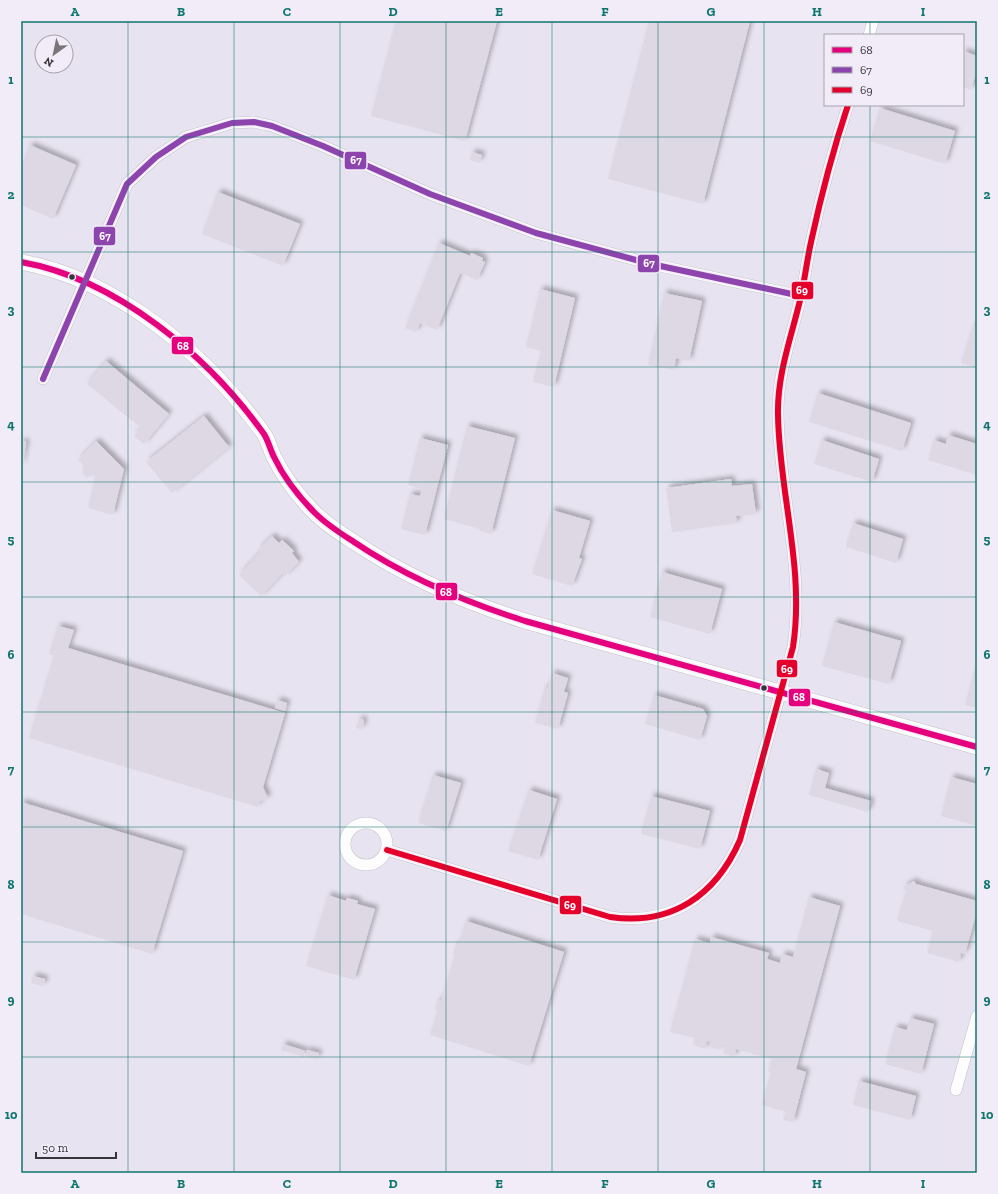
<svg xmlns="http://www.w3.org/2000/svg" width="998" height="1194" viewBox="0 0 998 1194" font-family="'Zilla Slab',serif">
<defs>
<filter id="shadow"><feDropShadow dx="3.5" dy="-3.5" stdDeviation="2" flood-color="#0004"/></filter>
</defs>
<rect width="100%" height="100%" fill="#f2eff5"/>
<!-- built -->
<path fill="#e8e3f0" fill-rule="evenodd" d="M 21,21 L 977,21 L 977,1173 L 21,1173 ZM 825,35 L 963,35 L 963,105 L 825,105 ZM 42,42 L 66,42 L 66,66 L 42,66 Z"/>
<!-- building -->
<path fill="#ddd8e3" filter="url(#shadow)" d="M 396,21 L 497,21 L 465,141 L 371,116 Z
M 649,21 L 750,21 L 703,204 L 608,179 Z
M 963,51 L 977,56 L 977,70 L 971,90 L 963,87 Z
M 880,108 L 955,131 L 945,164 L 870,141 Z
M 30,145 L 76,165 L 53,219 L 21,205 L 21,167 Z
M 472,152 L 482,155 L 479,163 L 470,160 Z
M 218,192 L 300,224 L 283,266 L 202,234 Z
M 439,243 L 470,256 L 471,253 L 483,258 L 482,261 L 485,262 L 477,280 L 460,273 L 437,330 L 420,323 L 416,332 L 405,328 Z
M 540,289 L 575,298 L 554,387 L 533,382 L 541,351 L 526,347 Z
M 664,293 L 702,301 L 689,361 L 676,358 L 674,370 L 648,365 Z
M 973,325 L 977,326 L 977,368 L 961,363 Z
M 106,361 L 169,414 L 144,444 L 134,436 L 141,428 L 87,384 Z
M 818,393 L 911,423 L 902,451 L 809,422 Z
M 204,416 L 229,447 L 172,493 L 146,462 Z
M 467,426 L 515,438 L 491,534 L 480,531 L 480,529 L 444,519 Z
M 948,435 L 977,444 L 977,475 L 928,460 L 934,440 L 946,444 Z
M 420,438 L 448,445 L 425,535 L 401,529 L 410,494 L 420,496 L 422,489 L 408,485 Z
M 822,440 L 879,459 L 872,482 L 814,464 Z
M 21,441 L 26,442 L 22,466 L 21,466 Z
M 96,441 L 124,469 L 113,515 L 88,508 L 95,477 L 92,473 L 87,478 L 82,472 L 84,469 L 82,468 L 84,465 L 78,460 Z
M 731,479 L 732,486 L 752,484 L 756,514 L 736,516 L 737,523 L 672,532 L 666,488 Z
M 552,510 L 590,521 L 579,558 L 582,559 L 572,586 L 532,574 Z
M 853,523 L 903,539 L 896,563 L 846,547 Z
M 272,536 L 279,543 L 282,540 L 294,551 L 292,553 L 299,562 L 285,576 L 283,573 L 261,596 L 239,575 L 260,552 L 258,550 Z
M 662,572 L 722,589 L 710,634 L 650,617 Z
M 834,622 L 901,641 L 889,684 L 822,666 Z
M 58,626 L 74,630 L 68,648 L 285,713 L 263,787 L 268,798 L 259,802 L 258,807 L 29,738 L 54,656 L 49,654 Z
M 977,661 L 977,708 L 965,705 Z
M 552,673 L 568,678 L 564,692 L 568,693 L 558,729 L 535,723 L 545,687 L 548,688 Z
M 654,695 L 703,709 L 707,716 L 700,740 L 645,724 Z
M 277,700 L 287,703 L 285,711 L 275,708 Z
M 359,719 L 364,720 L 362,729 L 356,728 Z
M 816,769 L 829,773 L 825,788 L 871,801 L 868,812 L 809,795 Z
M 433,775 L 461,783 L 446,831 L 418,823 Z
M 951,777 L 977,784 L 977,826 L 941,816 Z
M 529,790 L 557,799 L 538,860 L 508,851 Z
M 651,796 L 710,811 L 700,849 L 641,834 Z
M 21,802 L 183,851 L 152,954 L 21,914 Z
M 914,881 L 916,884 L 977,901 L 977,911 L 965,954 L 961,953 L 959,962 L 927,953 L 933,931 L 897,921 L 906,891 L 903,887 Z
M 328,895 L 346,901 L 346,898 L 351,899 L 358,901 L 357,904 L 375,909 L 354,980 L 306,966 Z
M 809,897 L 840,906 L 796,1069 L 806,1072 L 793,1122 L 783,1120 L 786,1112 L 762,1105 L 771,1072 L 768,1071 L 772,1059 L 736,1049 L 734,1057 L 723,1053 L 725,1046 L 721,1045 L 719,1050 L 710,1047 L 711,1042 L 707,1041 L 705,1049 L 693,1045 L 695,1038 L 670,1032 L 695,939 L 710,943 L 711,937 L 769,953 L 767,959 L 780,963 L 782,954 L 793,957 Z
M 466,921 L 564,952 L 529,1066 L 430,1035 L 438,1010 L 435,1009 L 438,1000 L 441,1001 L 455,954 L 453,954 L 456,944 L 458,945 Z
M 33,976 L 45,979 L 43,986 L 31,983 Z
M 910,1018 L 934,1024 L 921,1074 L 885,1064 L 895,1027 L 907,1030 Z
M 283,1044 L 305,1051 L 304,1057 L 281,1050 Z
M 307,1050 L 319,1053 L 317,1059 L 305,1056 Z
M 859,1081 L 916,1096 L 910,1120 L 853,1105 Z"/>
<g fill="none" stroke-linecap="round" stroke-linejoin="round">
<defs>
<path id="street" d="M 869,35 L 873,21
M 43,379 L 127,184 L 156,157 L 186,137 L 232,123 L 254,122 L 272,126 L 323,146 L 430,194 L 536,233 L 651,264 L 801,296
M345 844a21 21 0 1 1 42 0a21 21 0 1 1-42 0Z
M 387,850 L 610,917 C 672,926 716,895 740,840 L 793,647 C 805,569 779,492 778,415 C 777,373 792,336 801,296 C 805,278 807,260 811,242 C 821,196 833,150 848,105
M 956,1090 L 977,1016"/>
<path id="secondary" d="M 21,262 C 117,279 208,356 264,434 C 268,440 270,449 274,457 C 284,478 299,497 315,513 C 327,525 340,533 354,542 C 406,577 465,602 525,621 L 977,747"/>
</defs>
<!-- street casing -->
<use href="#street" stroke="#c3c1c6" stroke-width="12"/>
<!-- secondary casing -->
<use href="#secondary" stroke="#c3c1c6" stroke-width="16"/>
<!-- street -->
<use href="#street" stroke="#fdfdfe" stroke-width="11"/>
<!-- secondary -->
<use href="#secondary" stroke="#fdfdfe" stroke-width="15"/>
<defs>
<path id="bus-1" d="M 21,262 C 117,279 208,356 264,434 C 268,440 270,449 274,457 C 284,478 299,497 315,513 C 327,525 340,533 354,542 C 406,577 465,602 525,621 L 977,747"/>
<path id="bus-2" d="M 43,379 L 127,184 L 156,157 L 186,137 L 232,123 L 254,122 L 272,126 L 323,146 L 430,194 L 536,233 L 651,264 L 801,296"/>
<path id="bus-3" d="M 387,850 L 610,917 C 672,926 716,895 740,840 L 793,647 C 805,569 779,492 778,415 C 777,373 792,336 801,296 C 805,278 807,260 811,242 C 821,196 833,150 848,105"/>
</defs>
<!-- bus-1 casing -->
<use href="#bus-1" stroke="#f1ecf8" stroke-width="9"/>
<!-- bus-2 casing -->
<use href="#bus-2" stroke="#f1ecf8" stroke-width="9"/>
<!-- bus-3 casing -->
<use href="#bus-3" stroke="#f1ecf8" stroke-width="9"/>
<!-- bus-1 -->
<use href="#bus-1" stroke="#e5007d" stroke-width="6"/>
<!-- bus-2 -->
<use href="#bus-2" stroke="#8e44ad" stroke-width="6"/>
<!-- bus-3 -->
<use href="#bus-3" stroke="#e4002b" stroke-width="6"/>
</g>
<!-- grid -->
<path fill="none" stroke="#0f766e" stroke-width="1" stroke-opacity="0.55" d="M 128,21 L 128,1173M 234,21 L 234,1173M 340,21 L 340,1173M 446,21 L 446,1173M 552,21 L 552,1173M 658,21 L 658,1173M 764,21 L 764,1173M 870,21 L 870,35M 870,105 L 870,1173M 21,137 L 977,137M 21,252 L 977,252M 21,367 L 977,367M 21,482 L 977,482M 21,597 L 977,597M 21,712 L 977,712M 21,827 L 977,827M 21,942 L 977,942M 21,1057 L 977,1057"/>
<!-- markers -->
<g fill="#37353a" stroke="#f1ecf8" stroke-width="1.5">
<circle cx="72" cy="277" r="3.5"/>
<circle cx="764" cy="688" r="3.5"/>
</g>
<g stroke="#f1ecf8" stroke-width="1.5">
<rect x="344" y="151" width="23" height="19" rx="4" fill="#8e44ad"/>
<rect x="93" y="226" width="23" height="20" rx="4" fill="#8e44ad"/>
<rect x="637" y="254" width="23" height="19" rx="4" fill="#8e44ad"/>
<rect x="791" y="281" width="23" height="19" rx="4" fill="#e4002b"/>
<rect x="171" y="336" width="23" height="19" rx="4" fill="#e5007d"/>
<rect x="435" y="582" width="23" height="19" rx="4" fill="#e5007d"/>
<rect x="776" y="659" width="22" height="19" rx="4" fill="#e4002b"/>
<rect x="788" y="688" width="23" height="19" rx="4" fill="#e5007d"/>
<rect x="559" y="895" width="23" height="20" rx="4" fill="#e4002b"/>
</g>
<g font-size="11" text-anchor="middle" font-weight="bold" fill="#fff">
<text x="356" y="164">67</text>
<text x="105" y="240">67</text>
<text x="649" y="267">67</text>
<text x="802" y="294">69</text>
<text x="183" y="350">68</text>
<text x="446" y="596">68</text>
<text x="787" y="673">69</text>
<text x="799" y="701">68</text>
<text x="570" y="909">69</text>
</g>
<!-- border -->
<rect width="998" height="1194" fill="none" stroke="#f1ecf8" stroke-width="44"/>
<!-- legend -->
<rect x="824" y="34" width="140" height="72" fill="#f1ecf8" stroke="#a7a3ac"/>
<rect x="832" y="47" width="20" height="6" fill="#e5007d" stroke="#a7a3ac"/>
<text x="860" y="54" font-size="12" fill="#37353a">68</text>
<rect x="832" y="67" width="20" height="6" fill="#8e44ad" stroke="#a7a3ac"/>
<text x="860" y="74" font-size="12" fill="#37353a">67</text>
<rect x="832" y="87" width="20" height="6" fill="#e4002b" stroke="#a7a3ac"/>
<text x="860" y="94" font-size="12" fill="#37353a">69</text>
<!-- north arrow -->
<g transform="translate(54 54) rotate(213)"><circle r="19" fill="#f1ecf8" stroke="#a7a3ac"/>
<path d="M0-3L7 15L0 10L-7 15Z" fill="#78767b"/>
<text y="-6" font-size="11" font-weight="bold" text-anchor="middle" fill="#37353a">N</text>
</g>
<!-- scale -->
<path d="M36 1152v6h80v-6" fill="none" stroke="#37353a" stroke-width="2"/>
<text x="42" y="1152" font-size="12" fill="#37353a" stroke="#f1ecf8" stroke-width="3" paint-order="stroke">50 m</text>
<rect x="22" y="22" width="954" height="1150" fill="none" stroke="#0f766e" stroke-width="1.5"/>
<g font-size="13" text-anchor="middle" font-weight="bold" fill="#0f766e">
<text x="75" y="16">A</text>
<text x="181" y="16">B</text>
<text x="287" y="16">C</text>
<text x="393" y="16">D</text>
<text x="499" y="16">E</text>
<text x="605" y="16">F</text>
<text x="711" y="16">G</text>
<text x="817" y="16">H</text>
<text x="923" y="16">I</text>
<text x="11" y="84">1</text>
<text x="987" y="84">1</text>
<text x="11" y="199">2</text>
<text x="987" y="199">2</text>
<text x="11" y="314">3</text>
<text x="987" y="314">3</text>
<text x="11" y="429">4</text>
<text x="987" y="429">4</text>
<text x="11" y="544">5</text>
<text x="987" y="544">5</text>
<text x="11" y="659">6</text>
<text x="987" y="659">6</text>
<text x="11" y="774">7</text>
<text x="987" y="774">7</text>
<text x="11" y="889">8</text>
<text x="987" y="889">8</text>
<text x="11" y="1004">9</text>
<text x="987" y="1004">9</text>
<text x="11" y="1119">10</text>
<text x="987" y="1119">10</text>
<text x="75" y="1188">A</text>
<text x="181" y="1188">B</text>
<text x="287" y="1188">C</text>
<text x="393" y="1188">D</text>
<text x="499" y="1188">E</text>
<text x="605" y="1188">F</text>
<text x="711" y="1188">G</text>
<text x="817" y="1188">H</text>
<text x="923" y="1188">I</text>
</g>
</svg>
